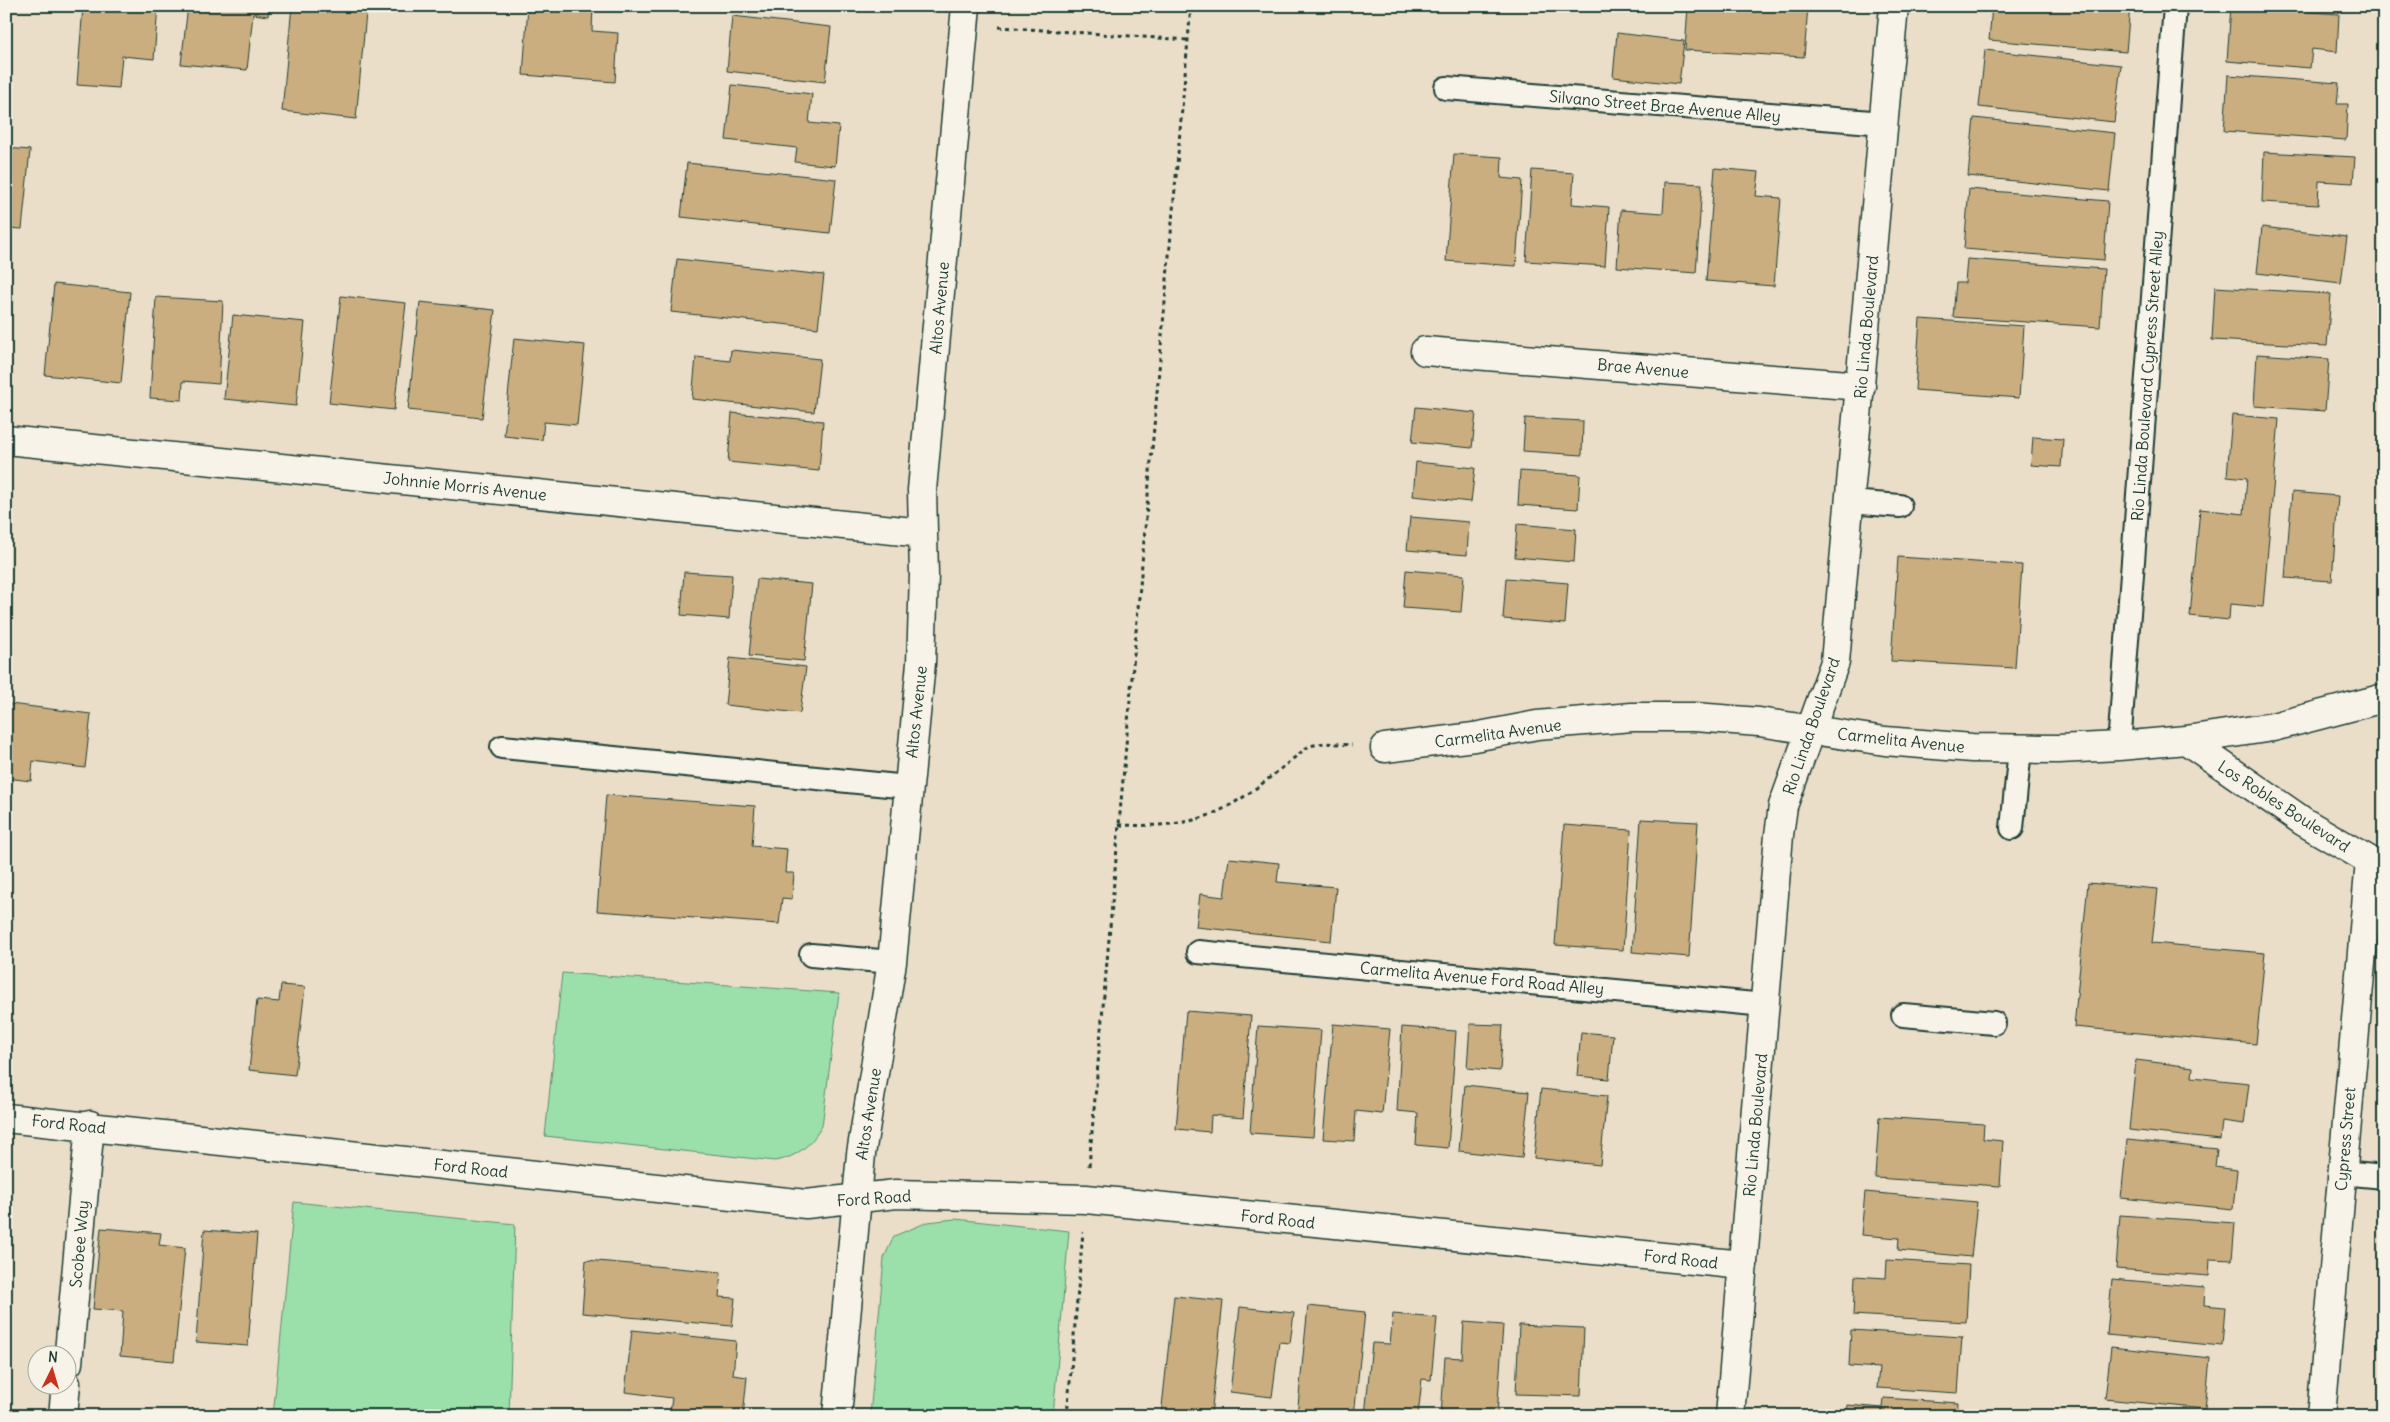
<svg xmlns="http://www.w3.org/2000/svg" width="2390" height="1422" viewBox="0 0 2390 1422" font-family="Delius,sans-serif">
<rect width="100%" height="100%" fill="#eadec9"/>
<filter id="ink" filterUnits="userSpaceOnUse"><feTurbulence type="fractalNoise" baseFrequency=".02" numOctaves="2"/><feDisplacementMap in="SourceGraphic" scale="10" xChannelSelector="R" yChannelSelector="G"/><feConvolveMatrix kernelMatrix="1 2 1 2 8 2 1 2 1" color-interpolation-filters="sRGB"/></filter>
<g filter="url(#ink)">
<!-- green -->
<path fill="#9bdfab" stroke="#5d8e70" d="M 562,973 L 839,993 L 822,1126 C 811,1145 798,1157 775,1161 L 545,1136 Z
M 294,1202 L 515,1224 L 509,1416 L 273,1416 Z
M 955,1219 L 1069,1231 L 1053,1416 L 870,1416 L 884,1258 L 894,1236 L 928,1222 Z"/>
<!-- building -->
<path fill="#cbae80" stroke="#1f3d34" d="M 83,6 L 158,6 L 154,59 L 122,56 L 119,88 L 77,85 Z
M 188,6 L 269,6 L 268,16 L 253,14 L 247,70 L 181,64 Z
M 292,6 L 326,6 L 326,10 L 366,13 L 356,119 L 282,111 Z
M 528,6 L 593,6 L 592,31 L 618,33 L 615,82 L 523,75 Z
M 1688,6 L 1808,6 L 1804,57 L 1685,50 Z
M 1992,6 L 2130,6 L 2126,52 L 1989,40 Z
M 2231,6 L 2339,14 L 2337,52 L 2312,49 L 2310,68 L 2227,61 Z
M 732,16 L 831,27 L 825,82 L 727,71 Z
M 1617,33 L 1684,41 L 1679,84 L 1613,77 Z
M 1985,50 L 2121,65 L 2114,122 L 1979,107 Z
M 2228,75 L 2339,83 L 2337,104 L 2348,104 L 2346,140 L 2224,131 Z
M 732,85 L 812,94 L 809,123 L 839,126 L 835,166 L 795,162 L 797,148 L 726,140 Z
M 1974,118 L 2115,133 L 2109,191 L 1968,176 Z
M 6,148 L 30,150 L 22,229 L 6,228 Z
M 2264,152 L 2355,157 L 2353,183 L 2319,181 L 2318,205 L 2262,202 Z
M 1454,154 L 1502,157 L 1501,178 L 1522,180 L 1516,266 L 1446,261 Z
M 687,163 L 836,179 L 830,233 L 681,217 Z
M 1715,168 L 1759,172 L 1756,196 L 1781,198 L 1774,286 L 1706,281 Z
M 1532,170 L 1574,173 L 1572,204 L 1609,207 L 1605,266 L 1526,261 Z
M 1665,182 L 1702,184 L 1696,273 L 1617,267 L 1621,210 L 1663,213 Z
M 1969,189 L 2108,201 L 2104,260 L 1964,249 Z
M 2262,227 L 2347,237 L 2341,283 L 2257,273 Z
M 677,259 L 824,275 L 818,328 L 671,312 Z
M 1967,259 L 2104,269 L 2100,327 L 1953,317 L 1956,283 L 1965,283 Z
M 54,284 L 130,292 L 121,383 L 45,375 Z
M 2215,287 L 2331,294 L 2327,346 L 2212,340 Z
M 341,296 L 406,303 L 394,410 L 329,403 Z
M 156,297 L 223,301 L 219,384 L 183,381 L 182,400 L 150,398 Z
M 420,302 L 495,310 L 482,418 L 408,410 Z
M 233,315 L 305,322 L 296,406 L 224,399 Z
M 1920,319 L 2024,326 L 2019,398 L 1915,390 Z
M 514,338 L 585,345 L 577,425 L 544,422 L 542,440 L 504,436 Z
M 731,350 L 820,359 L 814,412 L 692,399 L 696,357 L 730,361 Z
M 2257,354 L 2329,359 L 2325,411 L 2254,406 Z
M 1416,407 L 1476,413 L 1472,448 L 1412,442 Z
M 732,413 L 823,421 L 819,471 L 728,462 Z
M 2232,415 L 2279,419 L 2263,607 L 2230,604 L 2229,620 L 2190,616 L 2200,509 L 2244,514 L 2247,478 L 2227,476 Z
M 1525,418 L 1583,421 L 1582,455 L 1523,451 Z
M 2033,437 L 2063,439 L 2061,467 L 2031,465 Z
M 1416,462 L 1475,468 L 1471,502 L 1413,496 Z
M 1520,471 L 1580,475 L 1578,509 L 1518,505 Z
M 2292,492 L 2338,496 L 2332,581 L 2285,578 Z
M 1410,517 L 1469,522 L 1467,555 L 1407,550 Z
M 1517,524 L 1576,529 L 1574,562 L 1515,557 Z
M 1898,557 L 2022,565 L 2015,668 L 1891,661 Z
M 1406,570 L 1464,575 L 1461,612 L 1403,608 Z
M 684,572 L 732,575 L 729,619 L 681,615 Z
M 1506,578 L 1568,583 L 1565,624 L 1503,619 Z
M 757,579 L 812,584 L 804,661 L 749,656 Z
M 730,658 L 806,667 L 800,713 L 725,705 Z
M 10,704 L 91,714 L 85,768 L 33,761 L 31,781 L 6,778 L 6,733 Z
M 606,795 L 755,806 L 752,846 L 787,849 L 785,873 L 794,873 L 792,899 L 782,898 L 779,924 L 597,911 Z
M 1641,819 L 1698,822 L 1689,957 L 1632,952 Z
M 1564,825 L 1631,830 L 1623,950 L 1555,945 Z
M 1229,858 L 1279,863 L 1277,882 L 1336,887 L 1331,941 L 1196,927 L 1200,894 L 1224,897 Z
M 2088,883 L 2158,889 L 2152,943 L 2265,953 L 2256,1044 L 2074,1027 Z
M 281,985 L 305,987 L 295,1075 L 249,1070 L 257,1000 L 279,1002 Z
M 1186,1011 L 1251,1016 L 1243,1118 L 1211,1115 L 1210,1132 L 1176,1129 Z
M 1333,1024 L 1390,1029 L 1382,1114 L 1356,1111 L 1354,1141 L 1323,1139 Z
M 1470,1024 L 1503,1025 L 1500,1071 L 1467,1068 Z
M 1258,1026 L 1321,1030 L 1313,1137 L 1250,1133 Z
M 1402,1027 L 1456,1031 L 1448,1148 L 1416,1145 L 1418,1113 L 1397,1111 Z
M 1581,1032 L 1613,1035 L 1609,1079 L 1577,1076 Z
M 2136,1060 L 2193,1067 L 2192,1077 L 2249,1083 L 2244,1124 L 2222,1121 L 2220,1140 L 2129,1130 Z
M 1465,1085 L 1529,1092 L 1522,1158 L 1459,1151 Z
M 1541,1089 L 1607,1096 L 1600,1165 L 1534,1158 Z
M 1879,1117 L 1984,1124 L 1983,1139 L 2003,1141 L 2000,1186 L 1875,1178 Z
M 2127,1140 L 2217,1149 L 2215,1167 L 2237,1170 L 2233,1209 L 2121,1198 Z
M 1865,1192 L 1977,1202 L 1971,1257 L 1898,1250 L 1899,1238 L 1861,1235 Z
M 2120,1215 L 2235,1223 L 2232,1260 L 2210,1259 L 2209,1276 L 2116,1269 Z
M 101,1228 L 161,1233 L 159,1245 L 185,1248 L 174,1361 L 120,1356 L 123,1311 L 93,1309 Z
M 204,1230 L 257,1234 L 248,1346 L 196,1342 Z
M 586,1260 L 721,1272 L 719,1297 L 735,1298 L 732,1326 L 582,1313 Z
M 1887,1260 L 1969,1265 L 1966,1322 L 1853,1315 L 1855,1276 L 1886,1278 Z
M 2112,1279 L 2205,1287 L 2204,1305 L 2225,1307 L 2222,1346 L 2107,1335 Z
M 1174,1296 L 1223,1301 L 1211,1416 L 1161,1416 Z
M 1308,1306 L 1365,1312 L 1354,1416 L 1297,1416 Z
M 1240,1307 L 1294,1313 L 1290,1343 L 1279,1342 L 1272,1397 L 1230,1392 Z
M 1393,1314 L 1437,1318 L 1431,1380 L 1422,1379 L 1418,1416 L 1365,1416 L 1372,1343 L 1390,1344 Z
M 1464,1322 L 1503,1325 L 1497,1416 L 1441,1416 L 1445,1357 L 1462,1358 Z
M 1519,1325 L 1584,1328 L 1581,1396 L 1516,1394 Z
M 632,1330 L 736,1341 L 733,1375 L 747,1377 L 743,1416 L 710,1416 L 670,1412 L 672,1398 L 625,1392 Z
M 1851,1330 L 1962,1337 L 1958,1393 L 1877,1388 L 1879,1368 L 1849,1366 Z
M 2111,1347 L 2210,1358 L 2205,1409 L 2105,1399 Z
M 1884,1398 L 1958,1403 L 1957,1416 L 1846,1416 L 1847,1405 L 1883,1408 Z"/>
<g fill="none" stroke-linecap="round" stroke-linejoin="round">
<defs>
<path id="service" d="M 1446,88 L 1884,123
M 1850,502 L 1900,506
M 2119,746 L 2175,6
M 502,747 L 908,787
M 2012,828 L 2020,749
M 1198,952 L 1765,1005
M 811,955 L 892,962
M 1903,1015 L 1994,1023
M 2342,1173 L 2384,1177"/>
<path id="minor" d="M 1425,351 L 1861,386
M 6,440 L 923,533
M 2186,740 L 2304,822 L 2384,869
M 1385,748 L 1474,737 L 1537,725 L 1632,717 L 1695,717 L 1759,722 L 1885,741 L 1972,748 L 2058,749 L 2119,746 L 2186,740 L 2273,727 L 2384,698
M 6,1118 L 806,1204 L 896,1194 L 1086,1199 L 1743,1265
M 68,1363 L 90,1125
M 63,1416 L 66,1384
M 837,1416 L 861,1154 L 892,962 L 921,663 L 924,575 L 922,490 L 966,6
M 2321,1416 L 2370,861"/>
<path id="secondary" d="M 1730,1416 L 1779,835 L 1783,806 L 1835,662 L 1894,6"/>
</defs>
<!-- service casing -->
<use href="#service" stroke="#1f3d34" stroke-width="26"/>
<!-- minor casing -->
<use href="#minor" stroke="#1f3d34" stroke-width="31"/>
<!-- secondary casing -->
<use href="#secondary" stroke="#1f3d34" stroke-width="31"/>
<!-- path -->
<path stroke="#1f3d34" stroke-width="3" stroke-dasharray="4 4" stroke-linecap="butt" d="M 999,27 L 1188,40
M 1119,825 C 1149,826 1179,826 1207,816 C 1245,802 1278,770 1309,746 L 1324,743 L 1352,745
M 1089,1166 L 1191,6
M 1067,1416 L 1083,1232"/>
<!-- service -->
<use href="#service" stroke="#f7f3e8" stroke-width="22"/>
<!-- minor -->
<use href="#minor" stroke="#f7f3e8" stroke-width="28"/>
<!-- secondary -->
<use href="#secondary" stroke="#f7f3e8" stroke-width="28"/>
</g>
</g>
<g text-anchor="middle" stroke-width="4" stroke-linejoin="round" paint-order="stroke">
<!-- street labels -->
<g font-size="16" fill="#1f3d34" stroke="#f7f3e8">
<text transform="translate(1665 106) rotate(5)" y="6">Silvano Street Brae Avenue Alley</text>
<text transform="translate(939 308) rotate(-85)" y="6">Altos Avenue</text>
<text transform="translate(1866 327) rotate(-85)" y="6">Rio Linda Boulevard</text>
<text transform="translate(1643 368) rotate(5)" y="6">Brae Avenue</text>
<text transform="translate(2147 376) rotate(-86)" y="6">Rio Linda Boulevard Cypress Street Alley</text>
<text transform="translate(465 486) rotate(6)" y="6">Johnnie Morris Avenue</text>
<text transform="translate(916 712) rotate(-84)" y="6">Altos Avenue</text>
<text transform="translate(1811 726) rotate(-71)" y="6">Rio Linda Boulevard</text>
<text transform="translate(1498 733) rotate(-8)" y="6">Carmelita Avenue</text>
<text transform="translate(1901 740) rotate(6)" y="6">Carmelita Avenue</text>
<text transform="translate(2284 806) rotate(33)" y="6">Los Robles Boulevard</text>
<text transform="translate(1482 978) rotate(5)" y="6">Carmelita Avenue Ford Road Alley</text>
<text transform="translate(868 1114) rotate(-81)" y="6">Altos Avenue</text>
<text transform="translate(69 1124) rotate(6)" y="6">Ford Road</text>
<text transform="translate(1755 1125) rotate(-85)" y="6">Rio Linda Boulevard</text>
<text transform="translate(2345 1139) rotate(-85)" y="6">Cypress Street</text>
<text transform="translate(471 1168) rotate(6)" y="6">Ford Road</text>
<text transform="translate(874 1198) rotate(-4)" y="6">Ford Road</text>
<text transform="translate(1278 1219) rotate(6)" y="6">Ford Road</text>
<text transform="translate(79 1244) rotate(-85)" y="6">Scobee Way</text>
<text transform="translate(1681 1259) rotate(6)" y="6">Ford Road</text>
</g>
</g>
<!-- margin -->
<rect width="2390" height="1422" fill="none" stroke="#f7f3e8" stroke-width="25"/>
<rect x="12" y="12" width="2365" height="1397" fill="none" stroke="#1f3d34" stroke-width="2" filter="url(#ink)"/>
<!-- north arrow -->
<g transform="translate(52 1370) rotate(5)"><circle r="24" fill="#f7f3e8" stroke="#a1aaa0"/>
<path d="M0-4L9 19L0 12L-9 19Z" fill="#c8321e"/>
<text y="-8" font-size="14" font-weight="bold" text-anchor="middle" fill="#1f3d34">N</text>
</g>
</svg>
